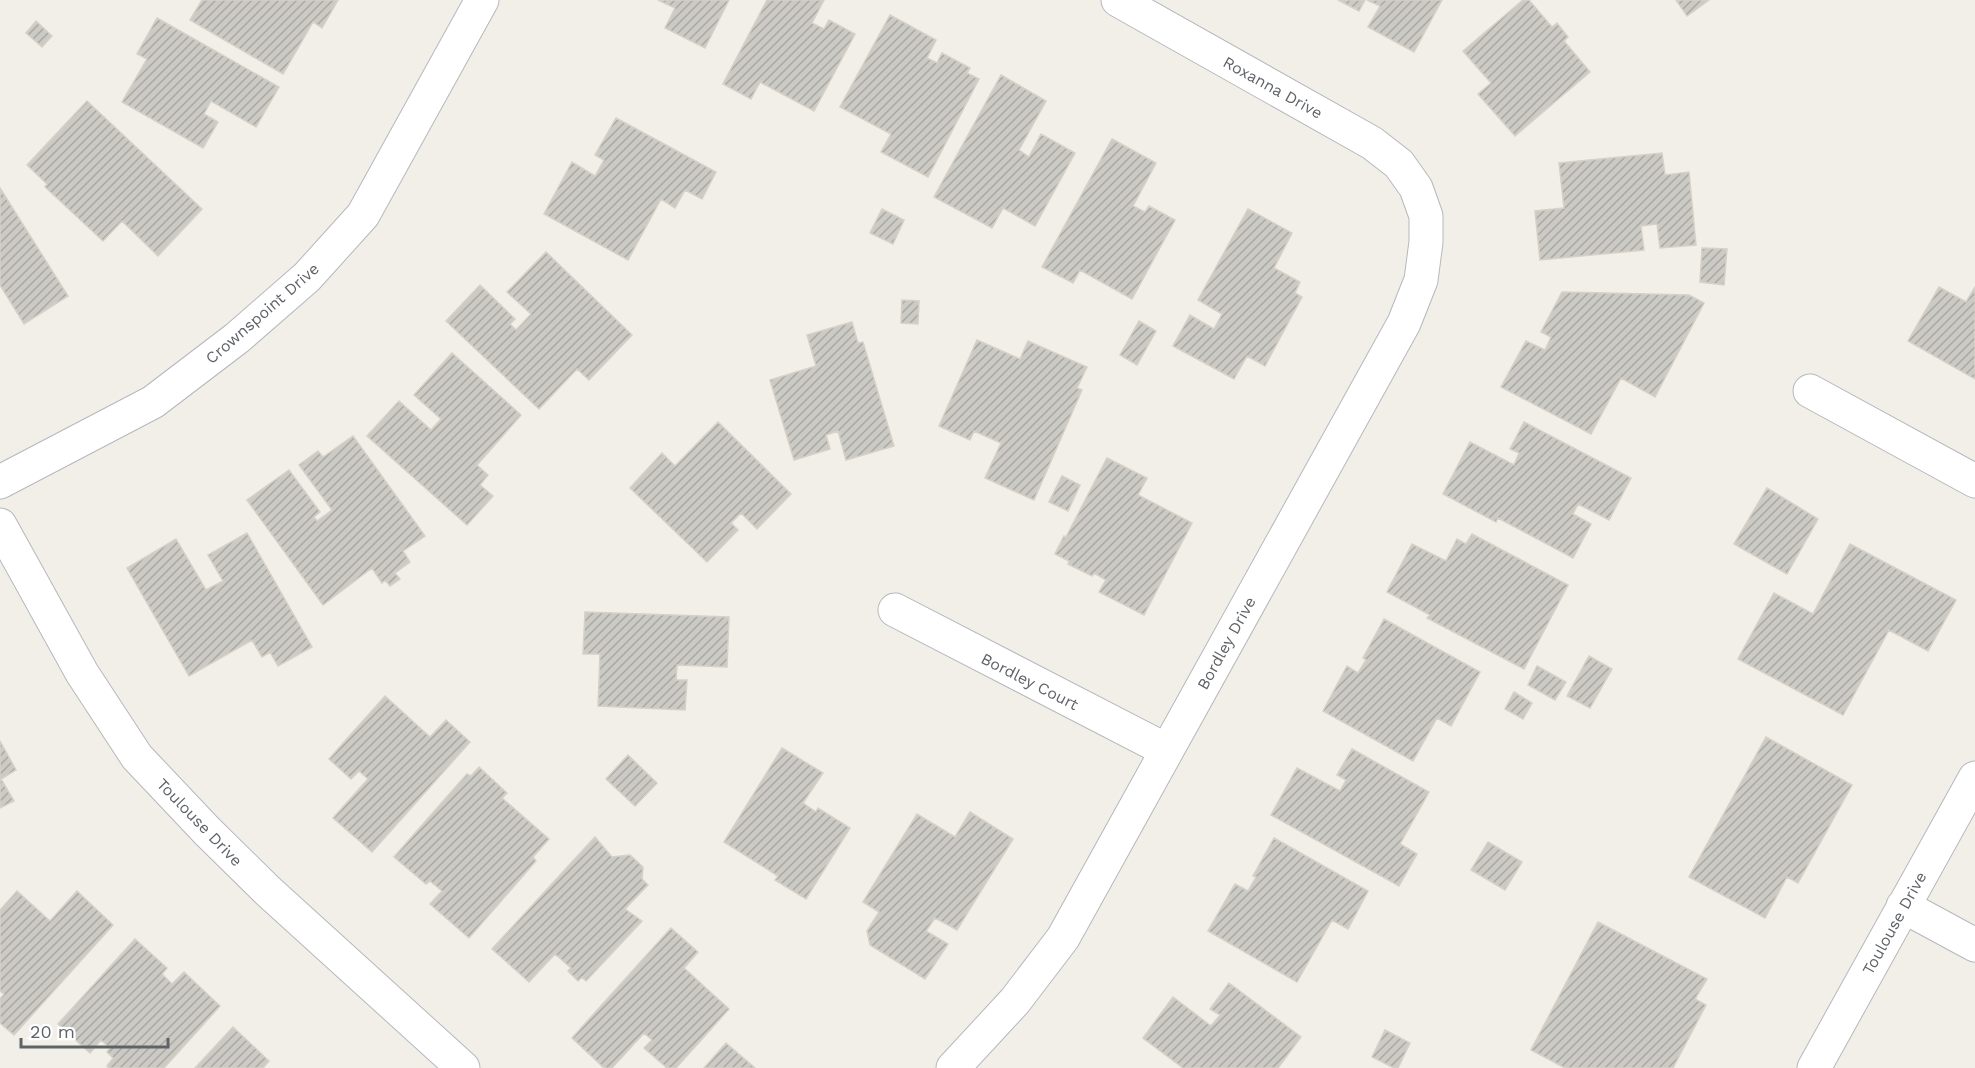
<svg xmlns="http://www.w3.org/2000/svg" width="1975" height="1068" viewBox="0 0 1975 1068" font-family="'Work Sans',sans-serif">
<defs>
<pattern id="building-hatch" width="6" height="6" patternUnits="userSpaceOnUse" patternTransform="scale(1.5)"><rect width="6" height="6" fill="#cccac5"/><path d="M-1 1l2-2M0 6l6-6M5 7l2-2" fill="none" stroke="#a9a8a4"/></pattern>
</defs>
<rect width="100%" height="100%" fill="#f1efe8"/>
<!-- building -->
<path fill="url(#building-hatch)" stroke="#d6d1c6" stroke-width="1.5" d="M 202,0 L 338,0 L 322,28 L 313,22 L 283,74 L 190,20 Z
M 658,0 L 729,0 L 705,48 L 665,28 L 675,8 Z
M 767,0 L 824,0 L 812,23 L 824,29 L 829,20 L 855,34 L 814,111 L 760,82 L 751,99 L 723,84 Z
M 1338,0 L 1365,0 L 1359,11 Z
M 1367,0 L 1442,0 L 1414,52 L 1368,27 L 1380,6 Z
M 1523,0 L 1529,0 L 1552,27 L 1557,23 L 1568,37 L 1564,41 L 1590,72 L 1515,136 L 1478,94 L 1491,83 L 1463,51 Z
M 1676,0 L 1709,0 L 1687,16 Z
M 890,15 L 936,40 L 927,58 L 937,63 L 942,53 L 970,68 L 967,73 L 979,79 L 928,177 L 881,152 L 891,134 L 840,107 Z
M 157,18 L 279,87 L 256,127 L 211,101 L 204,114 L 218,122 L 203,148 L 122,102 L 147,59 L 137,54 Z
M 36,21 L 52,36 L 42,47 L 26,33 Z
M 1001,75 L 1046,101 L 1019,150 L 1029,157 L 1041,134 L 1075,153 L 1035,226 L 1003,208 L 992,228 L 934,197 Z
M 87,101 L 202,209 L 158,256 L 122,221 L 103,241 L 45,187 L 47,184 L 27,165 Z
M 616,118 L 716,172 L 702,199 L 685,190 L 675,208 L 661,199 L 628,260 L 544,214 L 572,162 L 595,176 L 604,160 L 595,155 Z
M 1112,139 L 1156,163 L 1133,206 L 1145,212 L 1149,206 L 1175,220 L 1132,299 L 1080,270 L 1073,283 L 1042,267 Z
M 1662,153 L 1665,175 L 1689,172 L 1696,245 L 1660,248 L 1657,224 L 1641,226 L 1644,250 L 1540,260 L 1535,211 L 1564,208 L 1559,163 Z
M 0,188 L 68,296 L 24,324 L 0,285 Z
M 882,209 L 904,220 L 893,244 L 870,233 Z
M 1248,209 L 1292,233 L 1274,268 L 1300,282 L 1295,293 L 1302,297 L 1265,366 L 1247,356 L 1234,379 L 1173,346 L 1190,315 L 1214,329 L 1222,314 L 1198,300 Z
M 1702,248 L 1727,249 L 1724,285 L 1700,282 Z
M 546,252 L 632,335 L 589,380 L 577,369 L 539,409 L 446,321 L 480,285 L 515,319 L 510,324 L 516,330 L 531,314 L 507,292 Z
M 1939,287 L 1966,302 L 1975,287 L 1975,379 L 1908,341 Z
M 1562,292 L 1689,295 L 1704,303 L 1655,397 L 1621,378 L 1591,434 L 1501,387 L 1526,341 L 1545,350 L 1551,337 L 1541,332 Z
M 902,300 L 919,301 L 918,324 L 901,323 Z
M 1139,321 L 1156,331 L 1137,365 L 1120,355 Z
M 852,322 L 858,343 L 863,342 L 894,446 L 846,460 L 838,431 L 826,435 L 830,449 L 794,460 L 770,380 L 816,366 L 807,335 Z
M 977,340 L 1020,359 L 1028,341 L 1087,367 L 1077,388 L 1082,390 L 1034,500 L 985,478 L 1001,443 L 974,431 L 970,440 L 939,426 Z
M 452,353 L 521,415 L 477,465 L 488,475 L 480,485 L 493,496 L 467,525 L 367,436 L 399,401 L 431,430 L 441,419 L 414,395 Z
M 718,422 L 791,494 L 757,529 L 741,513 L 731,523 L 738,530 L 707,562 L 630,488 L 662,453 L 675,466 Z
M 1524,422 L 1631,478 L 1609,520 L 1578,504 L 1573,514 L 1591,524 L 1573,558 L 1498,518 L 1496,522 L 1443,494 L 1470,442 L 1514,465 L 1519,453 L 1510,449 Z
M 353,436 L 425,536 L 403,551 L 410,562 L 395,573 L 400,579 L 390,586 L 385,580 L 382,583 L 372,568 L 323,605 L 247,500 L 289,470 L 320,512 L 314,517 L 317,521 L 332,510 L 299,465 L 318,451 L 323,457 Z
M 1107,458 L 1147,478 L 1138,495 L 1192,523 L 1144,615 L 1099,592 L 1106,580 L 1094,573 L 1092,576 L 1068,564 L 1069,561 L 1055,554 L 1064,536 L 1066,537 Z
M 1062,476 L 1080,485 L 1068,511 L 1049,502 Z
M 1767,488 L 1818,519 L 1787,574 L 1734,544 Z
M 247,533 L 312,647 L 278,666 L 270,652 L 262,657 L 252,640 L 189,676 L 127,568 L 176,539 L 206,590 L 223,581 L 208,555 Z
M 1472,534 L 1568,585 L 1524,669 L 1427,618 L 1430,615 L 1387,592 L 1412,544 L 1446,561 L 1457,539 L 1466,544 Z
M 1850,544 L 1956,600 L 1928,651 L 1889,630 L 1843,715 L 1738,659 L 1774,593 L 1813,614 Z
M 585,612 L 729,617 L 727,667 L 677,665 L 676,680 L 687,680 L 685,710 L 598,706 L 600,654 L 583,654 Z
M 1384,619 L 1480,672 L 1451,726 L 1437,718 L 1413,761 L 1323,711 L 1347,666 L 1358,673 L 1366,660 L 1363,658 Z
M 1589,656 L 1612,669 L 1590,708 L 1567,696 Z
M 1537,666 L 1566,682 L 1555,700 L 1528,685 Z
M 1514,692 L 1532,703 L 1523,719 L 1505,709 Z
M 385,696 L 430,737 L 446,720 L 470,742 L 372,852 L 333,818 L 368,779 L 359,771 L 351,779 L 329,759 Z
M 1766,737 L 1852,785 L 1798,883 L 1787,877 L 1765,918 L 1689,877 Z
M 0,741 L 16,770 L 1,779 L 14,801 L 0,808 Z
M 782,748 L 823,773 L 803,803 L 816,812 L 818,808 L 850,828 L 806,899 L 775,880 L 778,876 L 724,842 Z
M 1352,749 L 1429,792 L 1400,844 L 1417,854 L 1399,886 L 1271,815 L 1297,768 L 1340,791 L 1346,780 L 1337,775 Z
M 628,755 L 657,783 L 635,806 L 606,779 Z
M 479,767 L 507,793 L 502,798 L 549,839 L 533,857 L 536,861 L 469,938 L 430,904 L 442,891 L 430,881 L 426,884 L 394,857 L 467,774 L 471,776 Z
M 970,812 L 1013,839 L 957,930 L 935,918 L 926,931 L 948,944 L 925,979 L 870,945 L 867,931 L 879,912 L 863,902 L 917,814 L 955,837 Z
M 595,837 L 612,857 L 630,855 L 643,867 L 642,879 L 648,885 L 625,909 L 642,921 L 586,981 L 582,977 L 578,981 L 568,971 L 571,968 L 555,954 L 529,982 L 492,949 Z
M 1274,838 L 1368,891 L 1348,929 L 1332,920 L 1297,982 L 1208,931 L 1235,884 L 1248,891 L 1256,877 L 1253,876 Z
M 1488,842 L 1522,862 L 1505,890 L 1471,870 Z
M 17,891 L 50,921 L 77,891 L 113,925 L 14,1035 L 0,1023 L 0,999 L 4,994 L 0,991 L 0,910 Z
M 1598,922 L 1707,979 L 1695,999 L 1706,1005 L 1673,1068 L 1565,1068 L 1531,1050 Z
M 671,928 L 698,952 L 684,968 L 729,1009 L 676,1068 L 667,1068 L 644,1048 L 652,1040 L 644,1033 L 612,1068 L 604,1068 L 572,1038 Z
M 135,939 L 167,968 L 162,974 L 172,984 L 184,972 L 220,1006 L 164,1068 L 109,1068 L 107,1066 L 113,1058 L 107,1052 L 110,1048 L 101,1040 L 90,1053 L 58,1024 Z
M 1229,983 L 1301,1037 L 1278,1068 L 1183,1068 L 1143,1038 L 1173,997 L 1211,1026 L 1220,1015 L 1210,1009 Z
M 233,1027 L 269,1061 L 263,1068 L 195,1068 Z
M 1385,1030 L 1410,1043 L 1398,1068 L 1394,1068 L 1372,1057 Z
M 726,1043 L 755,1068 L 704,1068 Z"/>
<g fill="none" stroke-linecap="round" stroke-linejoin="round">
<defs>
<path id="street" d="M 1810,391 L 1975,481
M 0,482 L 153,402 L 237,338 L 307,277 L 363,215 L 482,0
M 0,525 L 82,673 L 137,757 L 207,831 L 268,891 L 463,1068
M 895,610 L 1166,750
M 1903,906 L 1975,945
M 953,1068 L 1015,1001 L 1063,938 L 1404,323 L 1421,280 L 1426,242 L 1426,216 L 1416,188 L 1399,164 L 1372,143 L 1118,0
M 1814,1068 L 1975,778"/>
</defs>
<!-- street casing -->
<use href="#street" stroke="#b5b8bc" stroke-width="35"/>
<!-- street -->
<use href="#street" stroke="#fff" stroke-width="33"/>
</g>
<g text-anchor="middle" stroke-width="4.5" stroke-linejoin="round" paint-order="stroke">
<!-- street labels -->
<g font-size="16" fill="#5f6368" stroke="#fff">
<text transform="translate(1273 87) rotate(29)" y="6">Roxanna Drive</text>
<text transform="translate(262 313) rotate(-41)" y="6">Crownspoint Drive</text>
<text transform="translate(1226 643) rotate(-61)" y="6">Bordley Drive</text>
<text transform="translate(1030 681) rotate(27)" y="6">Bordley Court</text>
<text transform="translate(200 822) rotate(46)" y="6">Toulouse Drive</text>
<text transform="translate(1894 923) rotate(-61)" y="6">Toulouse Drive</text>
</g>
</g>
<!-- scale -->
<path d="M21 1038v9h147v-9" fill="none" stroke="#5f6368" stroke-width="3"/>
<text x="30" y="1038" font-size="18" fill="#5f6368" stroke="#ffffff" stroke-width="4.5" paint-order="stroke">20 m</text>
</svg>
